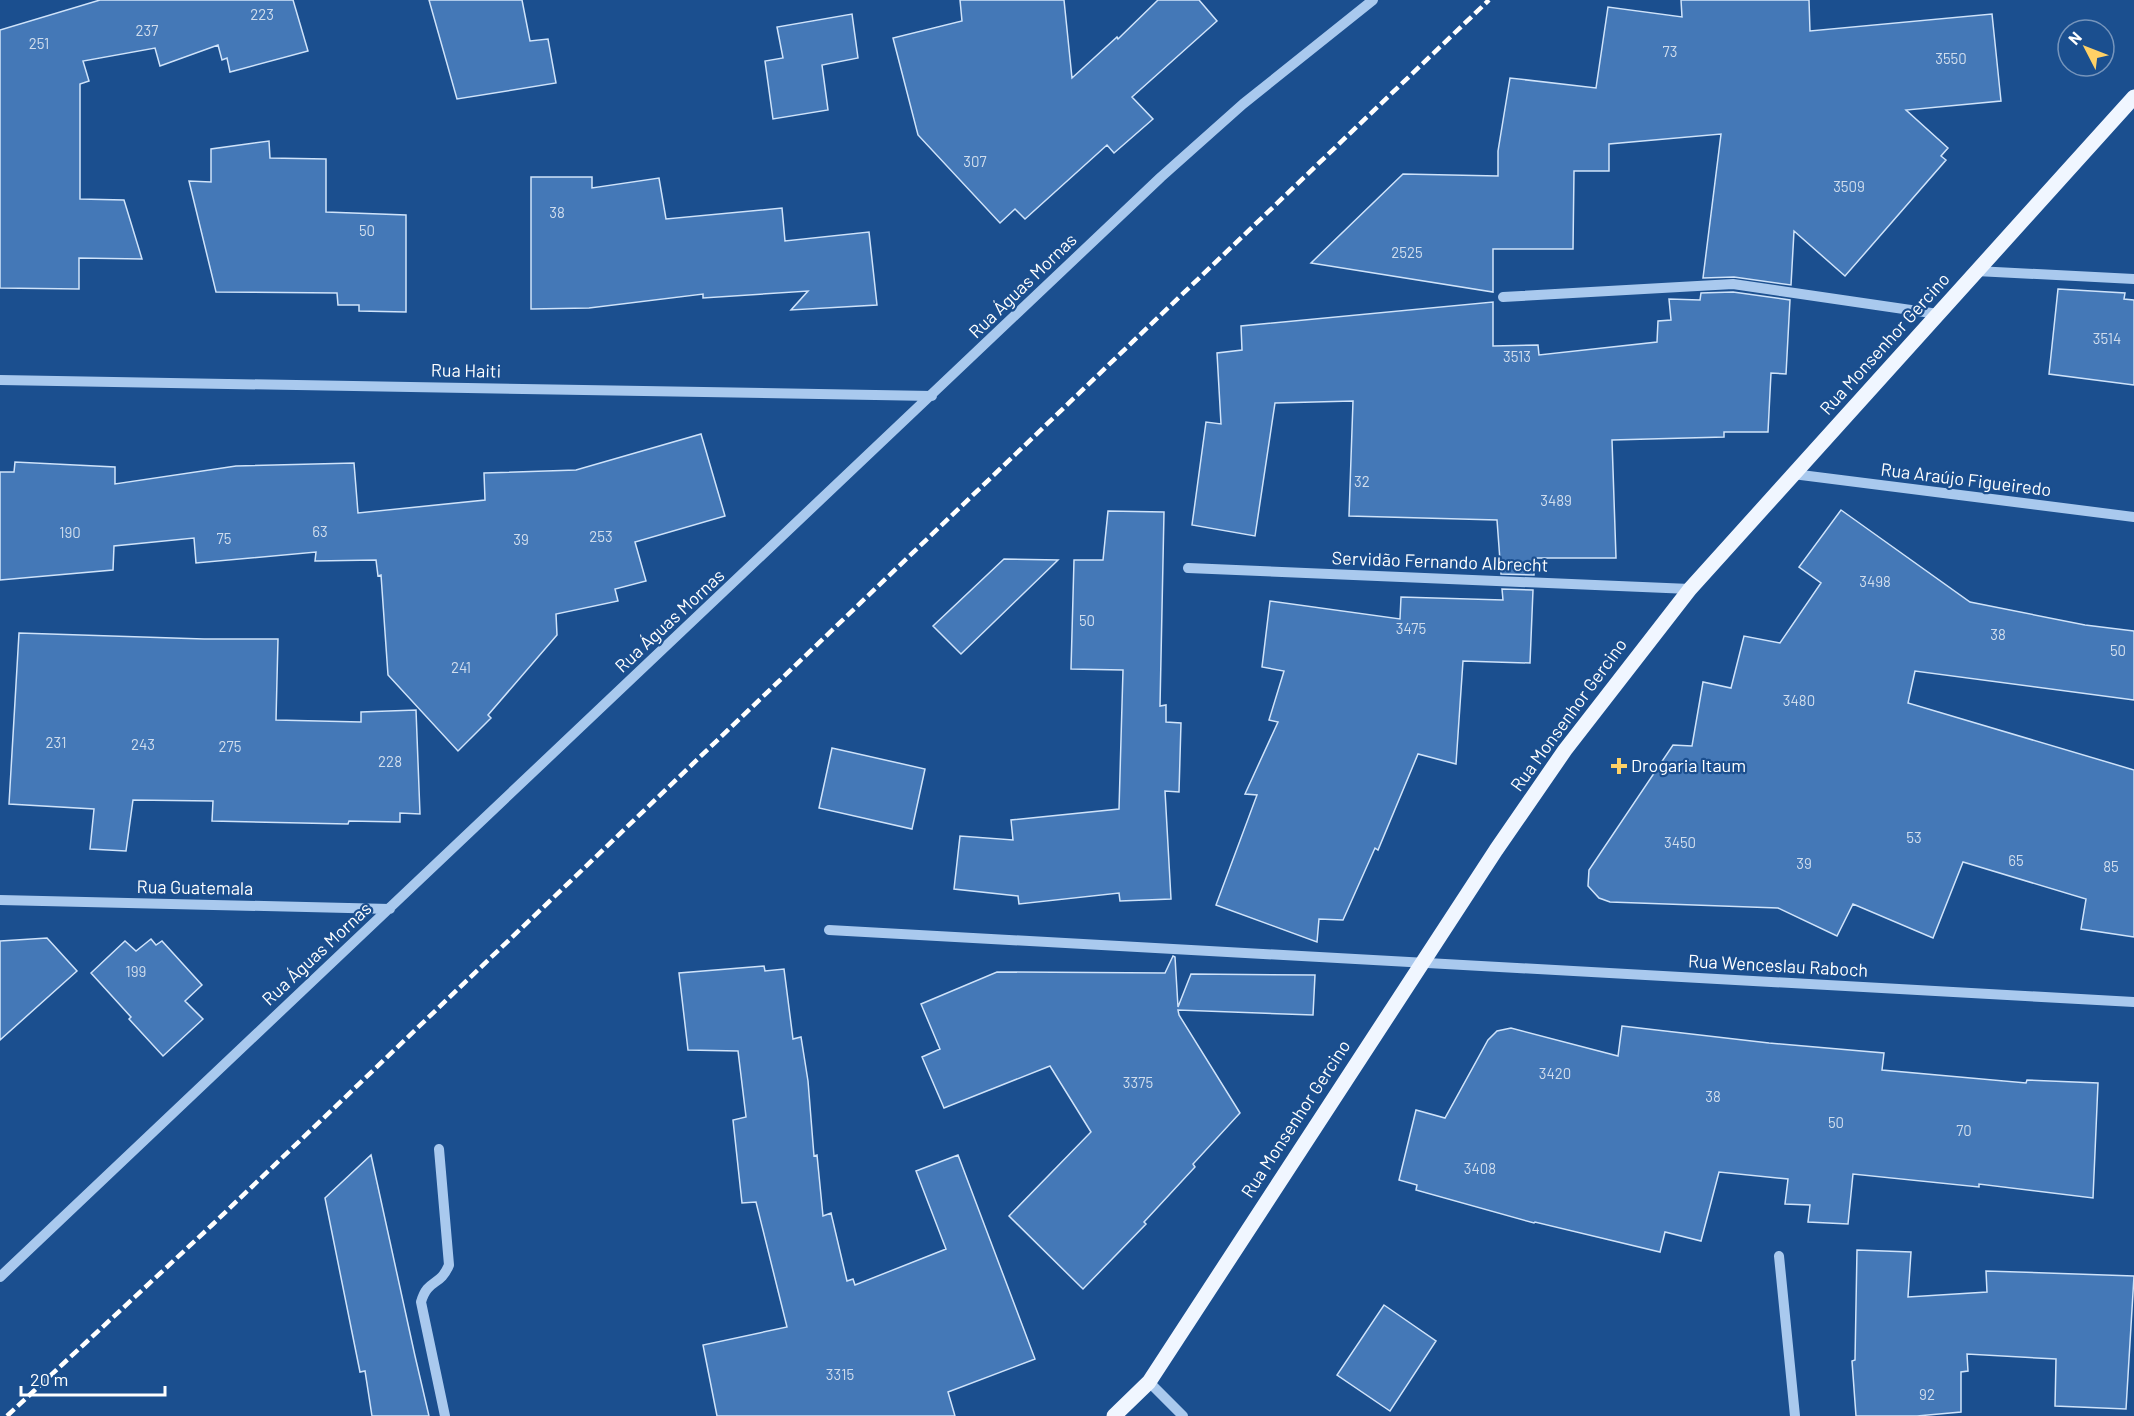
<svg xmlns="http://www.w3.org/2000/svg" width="2134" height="1416" viewBox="0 0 2134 1416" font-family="Barlow,sans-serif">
<rect width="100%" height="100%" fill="#1b4f8f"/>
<!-- building -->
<path fill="#4478b7" stroke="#cfe3fa" stroke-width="1.5" d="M 100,0 L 293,0 L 308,51 L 230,72 L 227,58 L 222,60 L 218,45 L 160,66 L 155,48 L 83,61 L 89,81 L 80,84 L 80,199 L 124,200 L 142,259 L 79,258 L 79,289 L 0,288 L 0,30 Z
M 429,0 L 522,0 L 530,41 L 548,39 L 556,83 L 457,99 Z
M 960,0 L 1064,0 L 1072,78 L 1117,37 L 1118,39 L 1158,0 L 1199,0 L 1217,21 L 1132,97 L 1153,119 L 1114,153 L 1107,145 L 1025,219 L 1015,209 L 1000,223 L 918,135 L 893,38 L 962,21 Z
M 1681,0 L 1809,0 L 1810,31 L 1992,14 L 2001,101 L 1906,110 L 1948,148 L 1941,156 L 1946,160 L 1845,276 L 1794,231 L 1791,285 L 1734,277 L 1703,278 L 1721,134 L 1609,144 L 1609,171 L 1574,171 L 1573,249 L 1493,249 L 1493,292 L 1311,263 L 1403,174 L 1498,176 L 1498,151 L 1510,78 L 1596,88 L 1608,7 L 1682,17 Z
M 852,14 L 858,58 L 822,65 L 828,110 L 773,119 L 765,61 L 783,58 L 777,27 Z
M 269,141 L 270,158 L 326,159 L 326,212 L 406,215 L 406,312 L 359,311 L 359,305 L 338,305 L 337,293 L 216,292 L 189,181 L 211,182 L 211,149 Z
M 531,177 L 592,177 L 592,188 L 659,178 L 666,219 L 782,208 L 785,241 L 869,232 L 877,305 L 791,310 L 808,291 L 703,298 L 703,294 L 589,308 L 531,309 Z
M 2058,289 L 2125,293 L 2124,299 L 2134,300 L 2134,385 L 2049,374 Z
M 1733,292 L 1790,300 L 1786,374 L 1771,373 L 1768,432 L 1724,432 L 1724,437 L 1612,440 L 1616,558 L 1535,558 L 1534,575 L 1501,574 L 1497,520 L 1349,516 L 1353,401 L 1275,403 L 1255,536 L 1192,525 L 1206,422 L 1221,424 L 1217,353 L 1242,350 L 1241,326 L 1493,302 L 1493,346 L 1538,345 L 1539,355 L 1657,342 L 1658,321 L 1671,320 L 1669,299 L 1700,300 L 1701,293 Z
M 701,434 L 725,516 L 635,542 L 646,581 L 615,589 L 618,601 L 556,614 L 557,635 L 488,715 L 491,718 L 458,751 L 388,675 L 381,575 L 378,576 L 376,560 L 315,561 L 316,552 L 196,563 L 194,538 L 114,546 L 113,570 L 0,580 L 0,472 L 14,472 L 15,462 L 115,467 L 115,484 L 236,466 L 354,463 L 358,513 L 485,500 L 484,473 L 576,470 Z
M 1841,510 L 1970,602 L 2085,625 L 2134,631 L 2134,700 L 1915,671 L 1908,703 L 2134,770 L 2134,937 L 2081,929 L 2086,899 L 1963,862 L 1933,938 L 1853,904 L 1837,936 L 1778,908 L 1610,902 L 1599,898 L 1588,886 L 1589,870 L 1673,745 L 1692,746 L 1703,682 L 1731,688 L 1744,636 L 1780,643 L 1821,583 L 1799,567 Z
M 1108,511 L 1164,512 L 1160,706 L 1166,705 L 1166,722 L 1181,723 L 1179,792 L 1165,791 L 1171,899 L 1120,901 L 1119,893 L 1019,904 L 1018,896 L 954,889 L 960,836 L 1013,840 L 1011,820 L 1119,809 L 1123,670 L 1071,669 L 1074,560 L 1103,560 Z
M 1004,559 L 1058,560 L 961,654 L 933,626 Z
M 1502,589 L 1533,590 L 1530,663 L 1463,661 L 1456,764 L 1418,754 L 1378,850 L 1375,848 L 1343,920 L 1319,919 L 1317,942 L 1216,905 L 1257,795 L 1245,794 L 1278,722 L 1269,720 L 1284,671 L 1262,667 L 1270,601 L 1400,619 L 1401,597 L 1503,600 Z
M 19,633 L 204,639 L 278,639 L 276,720 L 361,722 L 361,712 L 416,710 L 420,814 L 400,813 L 400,822 L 349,821 L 348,824 L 212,821 L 213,801 L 133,800 L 126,851 L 90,849 L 94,809 L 9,804 Z
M 832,748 L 925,769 L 912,829 L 819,808 Z
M 47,938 L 77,971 L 0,1040 L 0,941 Z
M 151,939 L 156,945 L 162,941 L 202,985 L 185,1001 L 203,1019 L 163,1056 L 129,1019 L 131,1017 L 91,973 L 125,941 L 136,951 Z
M 1173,956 L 1175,957 L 1178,1007 L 1191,974 L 1315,975 L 1313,1015 L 1178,1010 L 1179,1015 L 1240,1113 L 1193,1164 L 1195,1167 L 1144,1222 L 1146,1224 L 1083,1289 L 1009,1216 L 1091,1132 L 1050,1066 L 944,1108 L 922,1057 L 940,1049 L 921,1004 L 997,972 L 1165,973 Z
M 764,966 L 765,971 L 784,969 L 793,1039 L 801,1037 L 808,1081 L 814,1156 L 817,1155 L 823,1216 L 831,1213 L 847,1281 L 853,1279 L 855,1285 L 946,1249 L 916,1171 L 958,1155 L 1035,1359 L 948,1392 L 955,1416 L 717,1416 L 703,1345 L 787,1327 L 756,1202 L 742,1203 L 733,1120 L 746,1117 L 738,1051 L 688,1050 L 679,973 Z
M 1622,1026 L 1769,1043 L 1884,1053 L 1882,1070 L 2026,1083 L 2027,1080 L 2098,1083 L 2093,1198 L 1979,1184 L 1979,1187 L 1853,1174 L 1848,1224 L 1808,1222 L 1810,1205 L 1785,1204 L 1788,1179 L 1719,1172 L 1701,1241 L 1665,1232 L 1660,1252 L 1535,1222 L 1534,1223 L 1416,1190 L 1417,1185 L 1399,1180 L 1416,1110 L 1445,1118 L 1488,1040 L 1497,1031 L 1511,1028 L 1618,1056 Z
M 371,1155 L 415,1356 L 429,1416 L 372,1416 L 365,1371 L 360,1372 L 325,1198 Z
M 1857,1250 L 1911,1252 L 1908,1297 L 1987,1292 L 1986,1271 L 2134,1276 L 2126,1409 L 2055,1406 L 2056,1359 L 1967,1354 L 1968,1371 L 1961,1372 L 1961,1412 L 1917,1416 L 1856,1416 L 1852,1361 L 1855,1360 Z
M 1384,1305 L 1436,1341 L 1390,1411 L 1337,1375 Z"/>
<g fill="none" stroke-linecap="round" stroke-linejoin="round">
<!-- minor -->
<path stroke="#a9c9ee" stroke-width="10" d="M 1976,271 L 2134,279
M 1503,297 L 1733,284 L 1938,314
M 0,380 L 932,396
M 1793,474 L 2134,517
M 1188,568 L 1690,589
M 0,900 L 390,909
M 829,930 L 2134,1002
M 439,1149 L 449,1265 C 440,1287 428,1278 421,1302 L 445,1416
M 1779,1256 L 1795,1416
M 0,1277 L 1161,177 L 1243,104 L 1373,0
M 1149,1382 L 1183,1416"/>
<!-- major -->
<path stroke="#f0f6ff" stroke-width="15" d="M 1114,1416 L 1149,1382 L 1496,850 L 1565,750 L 1690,589 L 2134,97"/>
<!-- rail -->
<path stroke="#fff" stroke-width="4.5" stroke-dasharray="10 4.5" stroke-linecap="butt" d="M 7,1416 L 212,1225 L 1489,0"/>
</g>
<!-- markers -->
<path fill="#ffd166" stroke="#1b4f8f" stroke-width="2" d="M1616 757h6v6h6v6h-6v6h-6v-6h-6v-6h6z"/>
<g text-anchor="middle" stroke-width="4.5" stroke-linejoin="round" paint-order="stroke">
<!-- number labels -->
<g font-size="15" fill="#d0dded">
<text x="262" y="20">223</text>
<text x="147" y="36">237</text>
<text x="39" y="49">251</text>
<text x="1670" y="57">73</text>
<text x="1951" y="64">3550</text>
<text x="975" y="167">307</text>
<text x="1849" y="192">3509</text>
<text x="557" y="218">38</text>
<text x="367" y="236">50</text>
<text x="1407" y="258">2525</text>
<text x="2107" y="344">3514</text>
<text x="1517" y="362">3513</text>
<text x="1362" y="487">32</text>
<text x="1556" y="506">3489</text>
<text x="320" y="537">63</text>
<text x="70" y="538">190</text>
<text x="601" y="542">253</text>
<text x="224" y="544">75</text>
<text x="521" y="545">39</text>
<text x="1875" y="587">3498</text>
<text x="1087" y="626">50</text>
<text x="1411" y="634">3475</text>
<text x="1998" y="640">38</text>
<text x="2118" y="656">50</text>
<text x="461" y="673">241</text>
<text x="1799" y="706">3480</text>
<text x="56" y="748">231</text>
<text x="143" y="750">243</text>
<text x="230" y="752">275</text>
<text x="390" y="767">228</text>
<text x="1914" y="843">53</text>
<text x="1680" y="848">3450</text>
<text x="2016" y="866">65</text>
<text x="1804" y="869">39</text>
<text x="2111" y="872">85</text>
<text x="136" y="977">199</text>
<text x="1555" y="1079">3420</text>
<text x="1138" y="1088">3375</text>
<text x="1713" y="1102">38</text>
<text x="1836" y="1128">50</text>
<text x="1964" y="1136">70</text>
<text x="1480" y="1174">3408</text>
<text x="840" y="1380">3315</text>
<text x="1927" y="1400">92</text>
</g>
<!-- street labels -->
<g font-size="18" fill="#fff" stroke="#1b4f8f">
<text transform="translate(1023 286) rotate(-44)" y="6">Rua Águas Mornas</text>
<text transform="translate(1885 344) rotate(-48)" y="6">Rua Monsenhor Gercino</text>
<text transform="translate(466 371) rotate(1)" y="6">Rua Haiti</text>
<text transform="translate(1966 480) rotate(7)" y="6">Rua Araújo Figueiredo</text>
<text transform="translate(1440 562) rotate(2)" y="6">Servidão Fernando Albrecht</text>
<text transform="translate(670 621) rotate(-43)" y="6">Rua Águas Mornas</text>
<text transform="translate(1569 715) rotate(-54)" y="6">Rua Monsenhor Gercino</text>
<text transform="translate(195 888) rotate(1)" y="6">Rua Guatemala</text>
<text transform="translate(317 954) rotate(-43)" y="6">Rua Águas Mornas</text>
<text transform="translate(1778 966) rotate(3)" y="6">Rua Wenceslau Raboch</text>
<text transform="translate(1296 1119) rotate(-57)" y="6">Rua Monsenhor Gercino</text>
</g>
<!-- poi labels -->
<g font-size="18" fill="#fff" stroke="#1b4f8f" text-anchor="start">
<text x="1631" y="772">Drogaria Itaum</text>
</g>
</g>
<!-- north arrow -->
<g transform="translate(2086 48) rotate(312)"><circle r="28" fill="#1b4f8f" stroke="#7695bc" stroke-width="1.5"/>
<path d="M0-4.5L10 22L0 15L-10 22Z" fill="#ffd166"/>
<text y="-9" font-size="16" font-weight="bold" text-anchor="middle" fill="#ffffff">N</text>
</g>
<!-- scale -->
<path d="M21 1386v9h144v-9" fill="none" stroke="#ffffff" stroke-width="3"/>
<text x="30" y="1386" font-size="18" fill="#ffffff" stroke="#1b4f8f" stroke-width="4.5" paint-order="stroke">20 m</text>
</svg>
